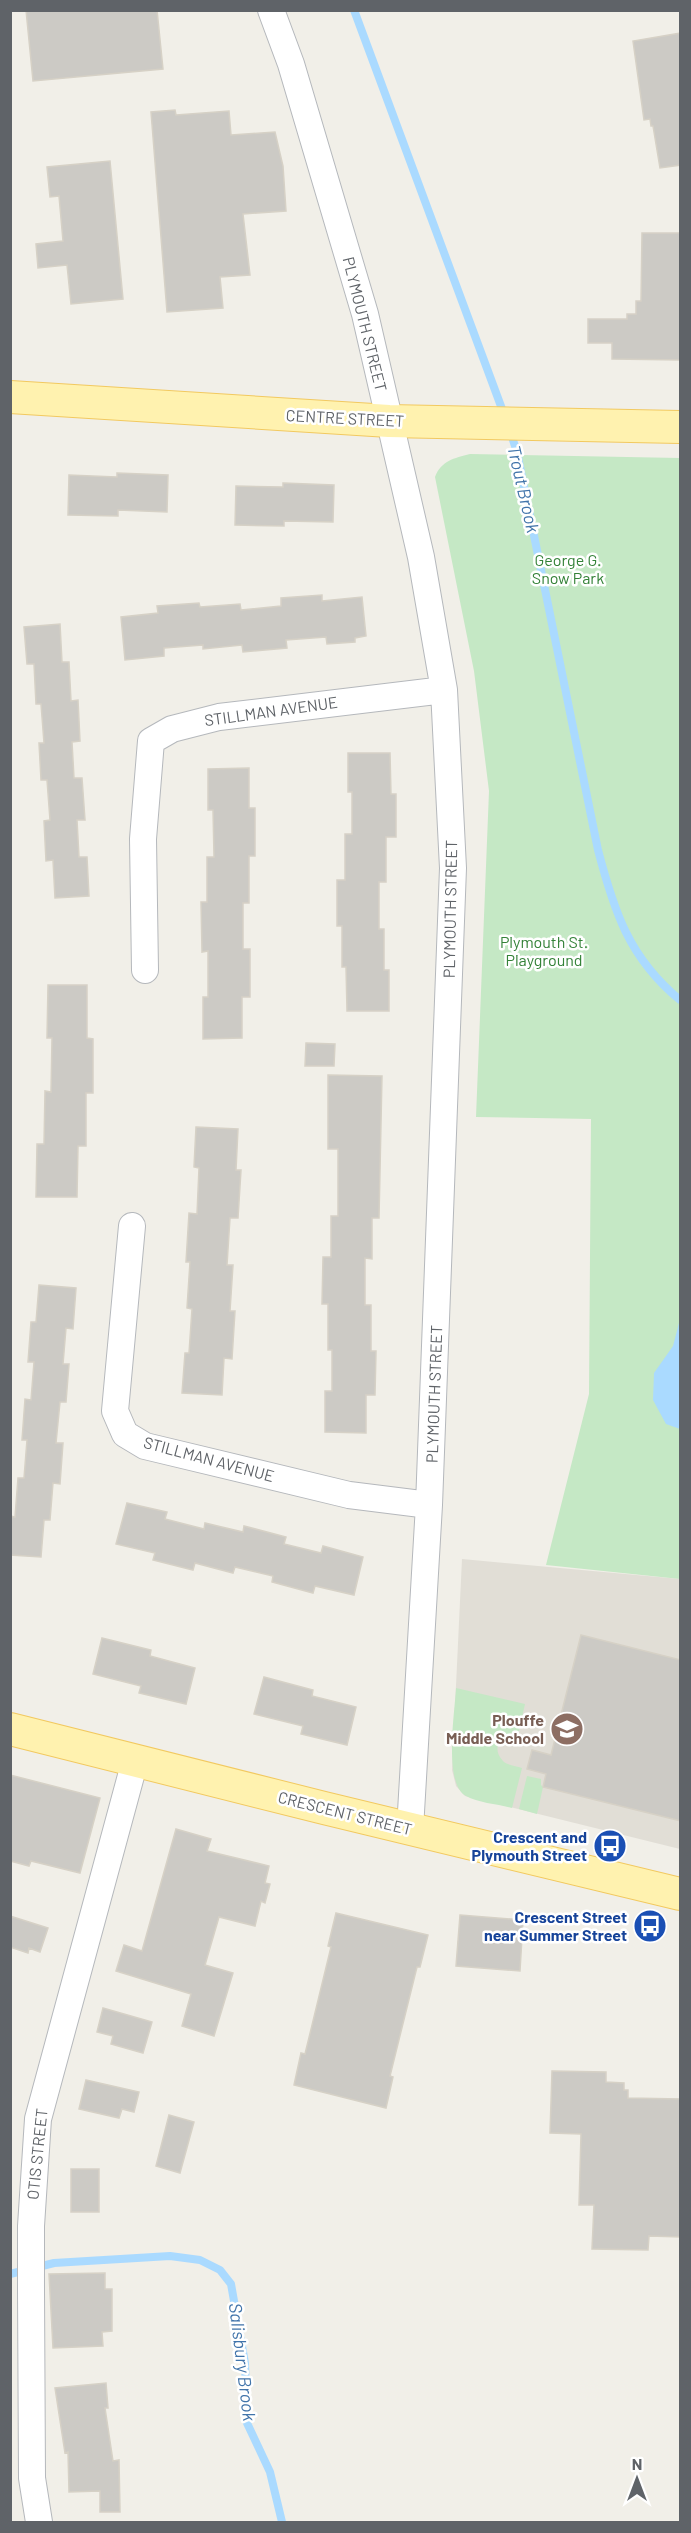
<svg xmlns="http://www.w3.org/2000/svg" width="691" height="2533" viewBox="0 0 691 2533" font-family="Barlow,sans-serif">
<rect width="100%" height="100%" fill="#f1efe8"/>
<!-- education -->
<path fill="#e1ded6" d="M 462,1559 L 680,1579 L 680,1849 L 465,1796 L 456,1786 L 452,1770 Z"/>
<!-- green -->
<path fill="#c5e8c5" d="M 470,454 L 680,458 L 680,1579 L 546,1565 L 589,1394 L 591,1119 L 476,1117 L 489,791 L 474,671 L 435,477 C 441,461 454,458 470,454 Z
M 456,1688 L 525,1704 L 519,1731 C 504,1733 489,1746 503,1761 C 507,1765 516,1766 522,1768 L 512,1808 C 498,1804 478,1803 466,1796 C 443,1784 455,1712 456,1688 Z
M 527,1776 L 541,1779 L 541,1785 L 543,1787 L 537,1814 L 519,1809 Z"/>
<!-- water -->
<path fill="#aadaff" d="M 680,1319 L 680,1429 L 666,1424 L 653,1400 L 654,1373 L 673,1346 Z"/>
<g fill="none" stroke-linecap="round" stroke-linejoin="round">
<!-- stream -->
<path stroke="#aadaff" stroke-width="8" d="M 354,10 L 505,417
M 510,431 L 517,452 L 598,850 C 614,911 629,958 680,1000
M 10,2274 L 54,2263 L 170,2256 L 200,2260 L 220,2270 L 231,2284 L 245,2363 L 247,2423 L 270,2472 L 282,2522"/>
</g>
<!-- building -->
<path fill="#cccac5" stroke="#d6d1c6" stroke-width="1.5" d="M 26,10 L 157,10 L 163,69 L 33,81 Z
M 681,33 L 681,165 L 660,168 L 653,126 L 651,126 L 650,119 L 644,120 L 633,41 Z
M 175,110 L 176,115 L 229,111 L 231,135 L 275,132 L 283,166 L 286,211 L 243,214 L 250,275 L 220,277 L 223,308 L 167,312 L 151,112 Z
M 110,161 L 123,299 L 71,304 L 67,265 L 38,268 L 36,244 L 63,241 L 59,196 L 50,197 L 47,167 Z
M 642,233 L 681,233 L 681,360 L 612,359 L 612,343 L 588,343 L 588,319 L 627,319 L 627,314 L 636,314 L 636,301 L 641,301 Z
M 117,473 L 168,475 L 167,512 L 118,510 L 118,516 L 68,515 L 69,475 L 117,477 Z
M 283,483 L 334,485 L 333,522 L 284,521 L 284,526 L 235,525 L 236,486 L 283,487 Z
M 322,595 L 322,601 L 362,597 L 366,636 L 355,638 L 355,642 L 327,644 L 326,637 L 286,640 L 287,648 L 243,652 L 242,645 L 203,649 L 203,645 L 164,648 L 164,656 L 125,660 L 121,617 L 158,613 L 157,606 L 199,603 L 200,607 L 240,604 L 241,610 L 281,606 L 281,598 Z
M 60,624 L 62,662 L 69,662 L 71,701 L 78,700 L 80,741 L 72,742 L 74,778 L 82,778 L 85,820 L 77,820 L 79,857 L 87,857 L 89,896 L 55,898 L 53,860 L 46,861 L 44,821 L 50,820 L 47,780 L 41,780 L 39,743 L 44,743 L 41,704 L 36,704 L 34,664 L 27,664 L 24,627 Z
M 348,753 L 390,753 L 391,794 L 396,794 L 396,837 L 386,837 L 386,882 L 379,882 L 379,929 L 384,929 L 384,970 L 389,970 L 389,1011 L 347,1011 L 346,967 L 342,967 L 342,926 L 337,926 L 337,880 L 345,880 L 345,834 L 352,834 L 352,792 L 348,792 Z
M 249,768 L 249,808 L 255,808 L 255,856 L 249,856 L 249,903 L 243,903 L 243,949 L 250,949 L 250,997 L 242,997 L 242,1038 L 203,1039 L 203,997 L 208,997 L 208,951 L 202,952 L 201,902 L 207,902 L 207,857 L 214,857 L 213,810 L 208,810 L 208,769 Z
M 48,985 L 87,985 L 87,1038 L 93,1039 L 93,1093 L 86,1093 L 86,1146 L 78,1146 L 77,1197 L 36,1197 L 37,1144 L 44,1144 L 45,1091 L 51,1092 L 52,1038 L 47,1038 Z
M 306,1043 L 335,1044 L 334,1066 L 305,1066 Z
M 328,1075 L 382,1076 L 379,1218 L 372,1218 L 372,1259 L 365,1258 L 365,1305 L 371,1305 L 371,1351 L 376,1351 L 375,1395 L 366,1395 L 366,1433 L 325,1432 L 325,1391 L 332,1391 L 332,1350 L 328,1350 L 328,1304 L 322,1304 L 323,1257 L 331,1257 L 331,1216 L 338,1216 L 338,1149 L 328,1149 Z
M 196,1127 L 238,1129 L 236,1170 L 241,1170 L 238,1218 L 230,1218 L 227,1265 L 233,1265 L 230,1311 L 235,1311 L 232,1359 L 224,1358 L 222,1395 L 182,1393 L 185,1353 L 189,1353 L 192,1309 L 187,1308 L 190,1262 L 186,1262 L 189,1213 L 197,1214 L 199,1168 L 194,1167 Z
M 39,1285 L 76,1288 L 73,1329 L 66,1328 L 63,1364 L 69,1364 L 66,1402 L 60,1402 L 56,1443 L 63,1443 L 60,1484 L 53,1483 L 50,1520 L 44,1520 L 41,1557 L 10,1555 L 10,1516 L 15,1517 L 18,1478 L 24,1478 L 27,1440 L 22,1440 L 25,1399 L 31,1400 L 34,1362 L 28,1362 L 31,1322 L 36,1322 Z
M 127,1503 L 167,1512 L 165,1519 L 204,1529 L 205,1523 L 243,1532 L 244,1526 L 286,1537 L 284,1544 L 321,1553 L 323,1546 L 363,1557 L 354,1595 L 315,1586 L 313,1593 L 272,1582 L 273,1576 L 235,1567 L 233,1573 L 195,1563 L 193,1570 L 153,1560 L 155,1553 L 116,1544 Z
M 581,1635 L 681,1660 L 681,1821 L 543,1787 L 546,1774 L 527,1769 L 532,1750 L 551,1755 Z
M 102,1638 L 151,1650 L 150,1656 L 195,1668 L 186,1704 L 139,1693 L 141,1686 L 93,1674 Z
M 264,1677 L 313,1690 L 312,1696 L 356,1707 L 347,1745 L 301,1734 L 303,1726 L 254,1714 Z
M 10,1775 L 100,1798 L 80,1873 L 31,1861 L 29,1866 L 10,1861 Z
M 176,1829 L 211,1839 L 207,1851 L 269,1866 L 265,1883 L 270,1884 L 265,1903 L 261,1901 L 255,1926 L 219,1917 L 205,1965 L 233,1973 L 214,2036 L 182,2026 L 191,1994 L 116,1971 L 124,1945 L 142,1951 Z
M 336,1913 L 428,1935 L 420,1967 L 417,1967 L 390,2076 L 393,2077 L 386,2108 L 294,2085 L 301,2053 L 305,2054 L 331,1947 L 328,1946 Z
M 460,1915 L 523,1920 L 520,1971 L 456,1966 Z
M 10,1916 L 48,1928 L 40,1952 L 29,1948 L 28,1953 L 10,1947 Z
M 103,2008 L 152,2022 L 143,2053 L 111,2044 L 113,2036 L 97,2032 Z
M 552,2071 L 606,2072 L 606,2082 L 624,2083 L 624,2090 L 628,2090 L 628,2098 L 681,2099 L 681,2237 L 649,2236 L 648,2250 L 592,2249 L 594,2205 L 579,2205 L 581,2134 L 550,2133 Z
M 86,2080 L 139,2092 L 134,2112 L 122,2109 L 119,2118 L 79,2109 Z
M 169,2115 L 194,2122 L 180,2173 L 156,2166 Z
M 71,2169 L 99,2169 L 99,2212 L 71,2212 Z
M 105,2273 L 105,2289 L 112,2289 L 112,2331 L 102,2332 L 103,2346 L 53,2348 L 49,2274 Z
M 106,2383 L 108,2408 L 105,2408 L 113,2461 L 119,2460 L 120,2512 L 100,2512 L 100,2491 L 69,2492 L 68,2452 L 65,2453 L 55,2388 Z"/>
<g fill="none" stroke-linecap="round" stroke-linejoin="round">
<defs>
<path id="minor" d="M 271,10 L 291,64 L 365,314 L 421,557 L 444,690 L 453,868 L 429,1505 L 410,1829
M 145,970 L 143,839 L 151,741 L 172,729 L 219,717 L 444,690
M 132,1226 L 115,1411 L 125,1434 L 145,1446 L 349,1495 L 429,1505
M 39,2522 L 32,2478 L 31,2291 L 31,2226 L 38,2119 L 135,1761"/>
<path id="major" d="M 10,397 L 389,421 L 680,427
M 10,1729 L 324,1808 L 680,1894"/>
</defs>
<!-- minor casing -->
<use href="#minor" stroke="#b5b8bc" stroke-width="28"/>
<!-- major casing -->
<use href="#major" stroke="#f2c960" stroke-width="34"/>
<!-- minor -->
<use href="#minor" stroke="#fff" stroke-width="26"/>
<!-- major -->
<use href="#major" stroke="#fff2af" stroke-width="32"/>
</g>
<!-- icons -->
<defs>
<symbol id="school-disc" viewBox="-11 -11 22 22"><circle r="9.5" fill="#8d6e63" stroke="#fff"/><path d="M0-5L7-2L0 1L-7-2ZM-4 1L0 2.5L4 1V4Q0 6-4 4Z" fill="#fff"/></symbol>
<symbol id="bus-disc" viewBox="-11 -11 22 22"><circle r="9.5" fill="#1a4fb4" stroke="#fff"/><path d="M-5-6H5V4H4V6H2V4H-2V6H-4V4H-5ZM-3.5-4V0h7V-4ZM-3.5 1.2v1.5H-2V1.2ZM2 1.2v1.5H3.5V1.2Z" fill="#fff"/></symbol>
</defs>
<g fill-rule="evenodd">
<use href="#school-disc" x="548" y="1710" width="38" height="38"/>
<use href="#bus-disc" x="591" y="1827" width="38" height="38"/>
<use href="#bus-disc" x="631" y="1907" width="38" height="38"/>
</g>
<g text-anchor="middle" stroke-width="5" stroke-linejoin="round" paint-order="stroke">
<!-- street labels -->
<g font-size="16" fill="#5f6368" stroke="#fff">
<text transform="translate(365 324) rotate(76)" y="6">PLYMOUTH STREET</text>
<text transform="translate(345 418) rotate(3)" y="6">CENTRE STREET</text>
<text transform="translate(271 711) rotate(-8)" y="6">STILLMAN AVENUE</text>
<text transform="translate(450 909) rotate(-89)" y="6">PLYMOUTH STREET</text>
<text transform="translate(434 1394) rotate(-88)" y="6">PLYMOUTH STREET</text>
<text transform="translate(209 1459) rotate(15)" y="6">STILLMAN AVENUE</text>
<text transform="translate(345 1813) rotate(14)" y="6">CRESCENT STREET</text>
<text transform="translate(37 2154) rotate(-84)" y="6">OTIS STREET</text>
</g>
<!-- park labels -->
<g font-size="16" fill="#348238" stroke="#fff">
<text x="568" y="566">George G.<tspan x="568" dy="18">Snow Park</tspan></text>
<text x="544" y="948">Plymouth St.<tspan x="544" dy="18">Playground</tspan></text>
</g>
<!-- education labels -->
<g font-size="16" font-weight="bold" fill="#785e54" stroke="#fff" text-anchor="end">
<text x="544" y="1726">Plouffe<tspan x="544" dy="18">Middle School</tspan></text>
</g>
<!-- transit labels -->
<g font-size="16" font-weight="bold" fill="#164399" stroke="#fff" text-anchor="end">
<text x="587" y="1843">Crescent and<tspan x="587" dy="18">Plymouth Street</tspan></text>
<text x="627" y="1923">Crescent Street<tspan x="627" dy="18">near Summer Street</tspan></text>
</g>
<!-- water labels -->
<g font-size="18" font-style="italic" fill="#4174aa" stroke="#fff">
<text transform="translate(523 489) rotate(77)" y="6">Trout Brook</text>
<text transform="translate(242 2362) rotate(83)" y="6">Salisbury Brook</text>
</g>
</g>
<!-- border -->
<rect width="691" height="2533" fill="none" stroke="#5f6368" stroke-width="24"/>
<!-- north arrow -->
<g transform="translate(637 2479)" stroke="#ffffff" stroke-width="4.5" paint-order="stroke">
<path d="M0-4.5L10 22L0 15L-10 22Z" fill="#5f6368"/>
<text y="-9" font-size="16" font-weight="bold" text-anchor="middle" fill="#5f6368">N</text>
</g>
</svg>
